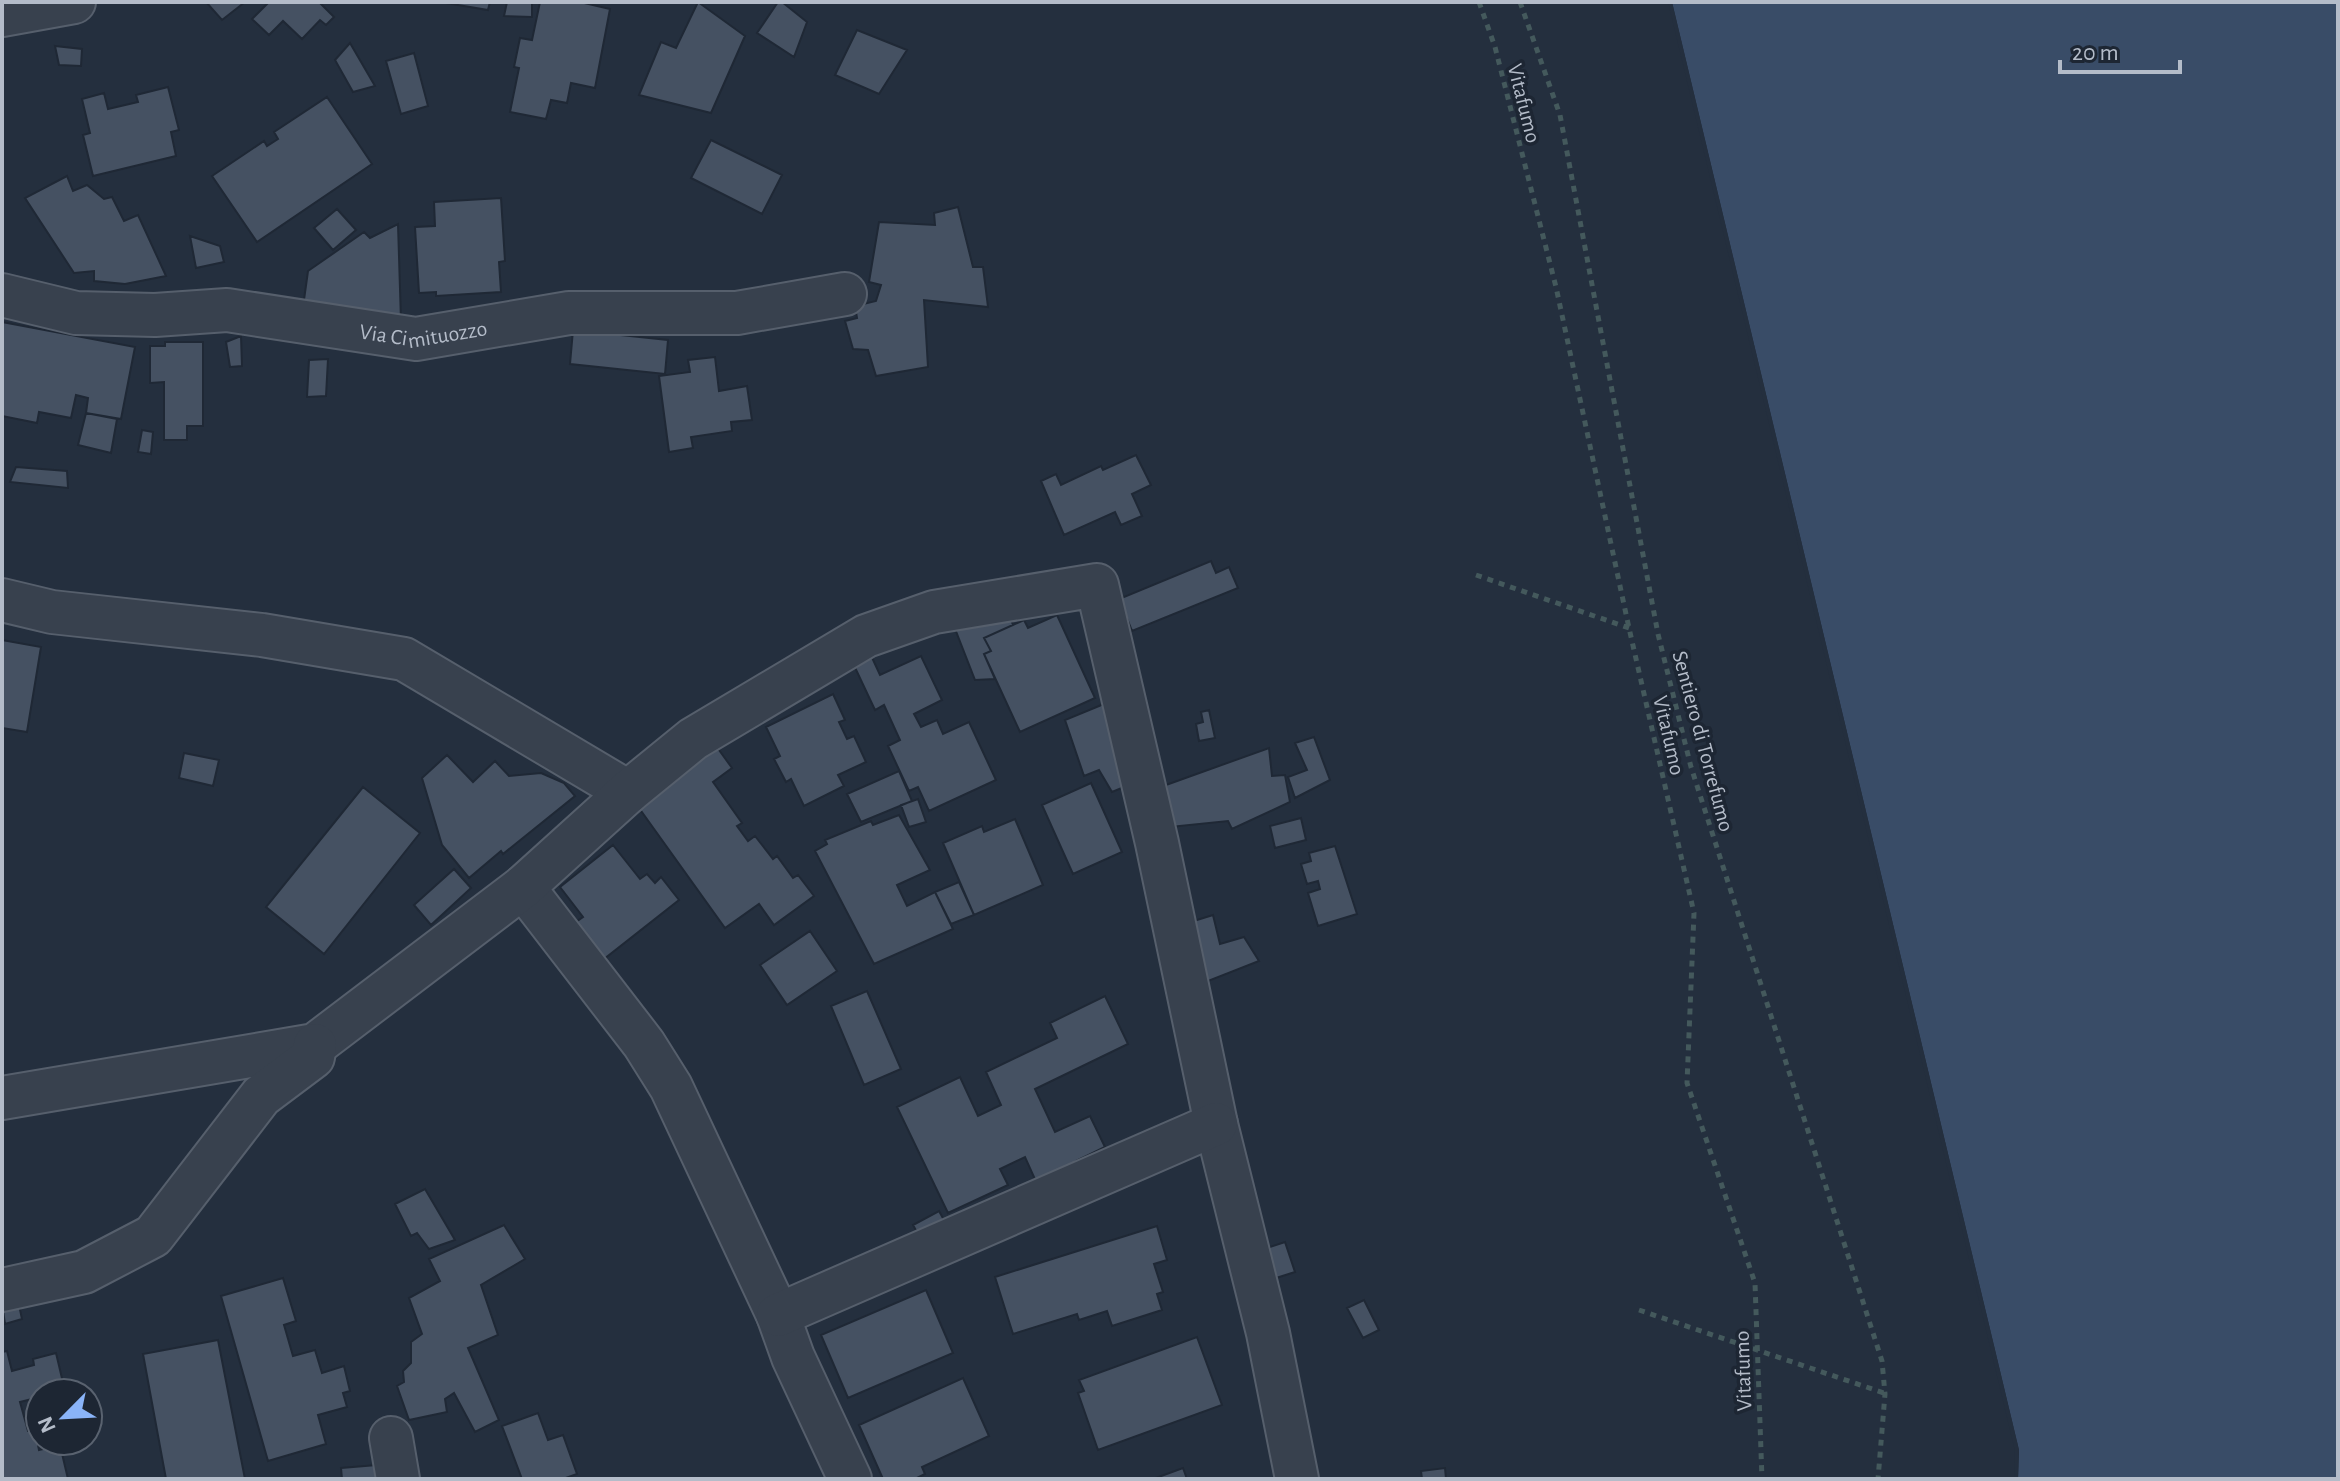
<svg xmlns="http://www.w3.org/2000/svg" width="2340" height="1481" viewBox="0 0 2340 1481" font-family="'Alegreya Sans',sans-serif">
<rect width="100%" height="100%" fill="#242f3e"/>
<!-- water -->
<path fill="#394c67" d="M 1672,2 L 2338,2 L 2338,1479 L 2018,1479 L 2019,1450 Z"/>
<!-- pier -->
<path fill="#242f3e" d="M 1668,2 L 1672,2 L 2019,1450 L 2018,1479 L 2014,1479 L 2015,1451 Z"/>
<!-- building -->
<path fill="#455162" stroke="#1f2835" stroke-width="2" d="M 206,2 L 245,2 L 222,20 Z
M 269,2 L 319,2 L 334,17 L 326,25 L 320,20 L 302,39 L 283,21 L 269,35 L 252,19 Z
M 440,2 L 490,2 L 488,10 Z
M 507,2 L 532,2 L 532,17 L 504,16 Z
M 540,2 L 580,2 L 610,9 L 595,88 L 571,83 L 567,103 L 551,100 L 546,119 L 510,112 L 519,68 L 514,67 L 520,38 L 532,40 Z
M 698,2 L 745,36 L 711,113 L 639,95 L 661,42 L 676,48 Z
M 778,2 L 782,2 L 807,22 L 794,57 L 757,33 Z
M 857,30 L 907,50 L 879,94 L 835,75 Z
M 350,43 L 375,86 L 353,92 L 335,60 Z
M 55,46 L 82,49 L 81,66 L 59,65 Z
M 414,53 L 428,106 L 401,114 L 386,61 Z
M 168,87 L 179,130 L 171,132 L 176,156 L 93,176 L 83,135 L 90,133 L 82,99 L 104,93 L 108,109 L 138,102 L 136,95 Z
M 327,97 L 372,164 L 257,242 L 212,176 L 264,141 L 267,146 L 278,139 L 274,132 Z
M 711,140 L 782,175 L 762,214 L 691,178 Z
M 67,176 L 73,191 L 87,185 L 104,199 L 112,197 L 124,221 L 138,215 L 166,276 L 125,284 L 94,281 L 94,271 L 74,273 L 25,198 Z
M 501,198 L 505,261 L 499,262 L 501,292 L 436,296 L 436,292 L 419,293 L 415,227 L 435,226 L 434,202 Z
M 958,207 L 973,267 L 983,267 L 988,307 L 924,300 L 928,367 L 876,376 L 868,350 L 853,349 L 845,321 L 857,318 L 855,306 L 876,301 L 881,285 L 869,282 L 879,222 L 935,225 L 934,213 Z
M 337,209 L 356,230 L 333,250 L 314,228 Z
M 398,224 L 401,321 L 303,307 L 308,271 L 364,232 L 370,238 Z
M 190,236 L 220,246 L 224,262 L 196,268 Z
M 2,322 L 135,347 L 121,419 L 86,413 L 88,398 L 76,395 L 71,418 L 39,412 L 37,423 L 2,416 Z
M 573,330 L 668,340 L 665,374 L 570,364 Z
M 241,336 L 242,366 L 230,367 L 226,342 Z
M 165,342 L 203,342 L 203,426 L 187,426 L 187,440 L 164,440 L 164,382 L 150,383 L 150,346 L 165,346 Z
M 715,357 L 719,391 L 747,386 L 752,420 L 731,422 L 732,431 L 691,437 L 693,448 L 669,452 L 659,376 L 690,372 L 688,360 Z
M 328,359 L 326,396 L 307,397 L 309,360 Z
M 86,413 L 117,419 L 111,453 L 78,445 Z
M 142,430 L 153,432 L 151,454 L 138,452 Z
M 1136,455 L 1151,485 L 1132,494 L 1142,516 L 1121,525 L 1115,512 L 1064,535 L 1041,481 L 1056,474 L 1061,485 L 1101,466 L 1103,470 Z
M 16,467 L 67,471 L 68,488 L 10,482 Z
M 1211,561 L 1216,573 L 1229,567 L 1238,588 L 1132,631 L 1119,599 Z
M 1008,612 L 1013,625 L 984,638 L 991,651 L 984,654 L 995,679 L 975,680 L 952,621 Z
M 1057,615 L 1095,698 L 1020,732 L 984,654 L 991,651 L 984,638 L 1024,620 L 1028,628 Z
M 2,640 L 41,647 L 27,732 L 2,728 Z
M 869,651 L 880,675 L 921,656 L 942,700 L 914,714 L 921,727 L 937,720 L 943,734 L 969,722 L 996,780 L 929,811 L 918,787 L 909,791 L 888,746 L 900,740 L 884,705 L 875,710 L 851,659 Z
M 833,694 L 845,720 L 839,722 L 847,739 L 854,736 L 866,762 L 838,775 L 844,786 L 804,806 L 791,779 L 786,782 L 774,759 L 780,756 L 766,727 Z
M 1116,699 L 1134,783 L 1112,792 L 1099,770 L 1084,776 L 1065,720 Z
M 1209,710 L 1215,738 L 1199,741 L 1196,724 L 1203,722 L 1201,712 Z
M 1314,737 L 1330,780 L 1295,798 L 1288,777 L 1307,770 L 1295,743 Z
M 714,743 L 732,768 L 713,782 L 742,823 L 737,826 L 748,841 L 755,836 L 773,859 L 777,856 L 793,878 L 798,875 L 814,896 L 774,925 L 759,904 L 725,928 L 634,801 Z
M 1269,748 L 1272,776 L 1285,775 L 1290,802 L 1232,829 L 1228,821 L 1170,827 L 1166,785 Z
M 184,753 L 219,760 L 213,786 L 179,778 Z
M 447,755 L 473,782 L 495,761 L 509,776 L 541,773 L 564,783 L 575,796 L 503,854 L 501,851 L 469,878 L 442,845 L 422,778 Z
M 899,771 L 912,801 L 861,822 L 847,794 Z
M 1091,783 L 1122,852 L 1073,874 L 1042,805 Z
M 363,787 L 420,833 L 324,954 L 266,907 Z
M 918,799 L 926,822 L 909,827 L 901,805 Z
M 899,815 L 930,870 L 897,885 L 907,906 L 935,892 L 953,929 L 874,964 L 815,851 L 827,844 L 825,840 L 871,821 L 873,825 Z
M 1301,818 L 1306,840 L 1275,848 L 1270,826 Z
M 1015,819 L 1043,885 L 974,915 L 943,843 L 982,826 L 984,832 Z
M 613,845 L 640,879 L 647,874 L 655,883 L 661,877 L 679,900 L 604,959 L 576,922 L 583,917 L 560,887 Z
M 1335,846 L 1357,914 L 1318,926 L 1308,893 L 1320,889 L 1318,881 L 1307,884 L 1301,864 L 1311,861 L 1309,853 Z
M 454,869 L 471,888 L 431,925 L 414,905 Z
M 959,882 L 974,915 L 951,924 L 935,892 Z
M 1213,915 L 1220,944 L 1244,937 L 1259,961 L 1198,985 L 1184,924 Z
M 810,931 L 837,971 L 787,1005 L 760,965 Z
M 867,991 L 901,1069 L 864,1085 L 831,1006 Z
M 1105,996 L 1128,1044 L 1035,1089 L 1055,1132 L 1090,1116 L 1105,1147 L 1076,1161 L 1078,1166 L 1038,1186 L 1025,1157 L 1000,1169 L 1008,1185 L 948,1213 L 897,1107 L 960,1077 L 978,1116 L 1001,1105 L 986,1072 L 1057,1038 L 1050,1023 Z
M 425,1189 L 455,1240 L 429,1249 L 417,1233 L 411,1236 L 395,1204 Z
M 939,1211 L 950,1231 L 924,1245 L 913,1225 Z
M 504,1225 L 525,1259 L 481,1285 L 498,1335 L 468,1348 L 499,1420 L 475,1432 L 454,1393 L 445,1399 L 447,1412 L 409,1420 L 397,1386 L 404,1382 L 403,1371 L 411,1363 L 411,1342 L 422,1334 L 409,1298 L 440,1281 L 429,1259 Z
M 1157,1226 L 1167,1260 L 1154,1264 L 1163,1292 L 1157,1294 L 1162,1310 L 1112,1326 L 1107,1311 L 1079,1320 L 1077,1314 L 1013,1334 L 995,1277 Z
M 1285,1242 L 1295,1272 L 1273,1279 L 1264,1249 Z
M 283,1278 L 296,1321 L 284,1325 L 293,1356 L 315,1350 L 322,1373 L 344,1366 L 350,1391 L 343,1393 L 347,1407 L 318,1415 L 326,1444 L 268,1461 L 221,1296 Z
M 926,1290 L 953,1353 L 848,1398 L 821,1335 Z
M 18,1300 L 22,1319 L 5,1324 L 2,1304 Z
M 1364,1300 L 1379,1330 L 1363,1338 L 1347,1308 Z
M 1197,1337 L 1222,1405 L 1098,1450 L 1078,1393 L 1084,1391 L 1079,1380 Z
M 218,1340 L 245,1479 L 166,1479 L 143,1354 Z
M 7,1351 L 12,1371 L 34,1365 L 33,1359 L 56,1353 L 65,1391 L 40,1393 L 40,1397 L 20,1402 L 28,1431 L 35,1430 L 39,1450 L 60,1445 L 68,1479 L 2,1479 L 2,1352 Z
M 963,1378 L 989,1436 L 922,1467 L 925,1474 L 915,1479 L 883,1479 L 859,1425 Z
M 538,1413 L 548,1440 L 563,1435 L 577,1474 L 563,1479 L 522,1479 L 502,1426 Z
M 389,1464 L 390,1479 L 342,1479 L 341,1468 Z
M 1183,1468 L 1187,1479 L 1153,1479 Z
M 1445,1468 L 1446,1479 L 1422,1479 L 1421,1471 Z"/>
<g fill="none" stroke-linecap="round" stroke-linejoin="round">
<defs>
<g id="minor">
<path d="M 2,15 L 74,2"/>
<path id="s1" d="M 2,295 L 76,313 L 155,315 L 227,310 L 416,339 L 569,313 L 737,313 L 845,294"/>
<path d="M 2,600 L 52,612 L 262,635 L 404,659 L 628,792"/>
<path d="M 523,887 L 644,1044 L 671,1087 L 778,1315 L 793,1357 L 850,1479"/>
<path d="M 2,1098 L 315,1045 L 523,887 L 628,792 L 693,739 L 866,636 L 934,612 L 1097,585 L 1157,843 L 1216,1124 L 1268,1333 L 1297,1479"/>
<path d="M 2,1290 L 84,1272 L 153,1236 L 261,1096 L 313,1057 L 315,1045"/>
<path d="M 778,1315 L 1216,1124"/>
<path d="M 391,1438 L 398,1479"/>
</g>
</defs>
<!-- minor casing -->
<use href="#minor" stroke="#565f6c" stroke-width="46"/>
<!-- path -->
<path stroke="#44595c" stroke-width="5" stroke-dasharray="6 6" stroke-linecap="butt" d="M 1479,2 L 1495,47 L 1556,287 L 1629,628 L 1694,913 L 1687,1083 L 1755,1283 L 1762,1479
M 1520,2 L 1560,115 L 1658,634 L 1691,767 L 1882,1361 L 1885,1394 L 1878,1479
M 1476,575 L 1629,628
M 1639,1310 L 1884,1393"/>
<!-- minor -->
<use href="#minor" stroke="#38414e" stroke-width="42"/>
</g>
<g text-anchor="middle" stroke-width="7" stroke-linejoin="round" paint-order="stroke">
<!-- street labels -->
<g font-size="22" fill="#b4bcc9" stroke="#1d2633">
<text transform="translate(1525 103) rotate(76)" y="8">Vitafumo</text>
<text dy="8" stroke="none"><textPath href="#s1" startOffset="426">Via Cimituozzo</textPath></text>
<text transform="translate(1670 735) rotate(77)" y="8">Vitafumo</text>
<text transform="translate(1704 741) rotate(75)" y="8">Sentiero di Torrefumo</text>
<text transform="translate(1742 1371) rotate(-92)" y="8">Vitafumo</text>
</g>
</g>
<!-- border -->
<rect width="2340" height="1481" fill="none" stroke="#b4bcc9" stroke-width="8"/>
<!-- north arrow -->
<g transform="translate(64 1417) rotate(246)"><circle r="38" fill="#1d2633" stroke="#59626f" stroke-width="2"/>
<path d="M0-6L14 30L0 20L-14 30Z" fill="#8ab4f8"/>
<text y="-12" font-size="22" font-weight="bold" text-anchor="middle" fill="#b4bcc9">N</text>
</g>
<!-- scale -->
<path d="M2060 60v12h120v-12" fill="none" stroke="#b4bcc9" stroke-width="4"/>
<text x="2072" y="60" font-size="24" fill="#b4bcc9" stroke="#1d2633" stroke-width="6" paint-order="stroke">20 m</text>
</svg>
